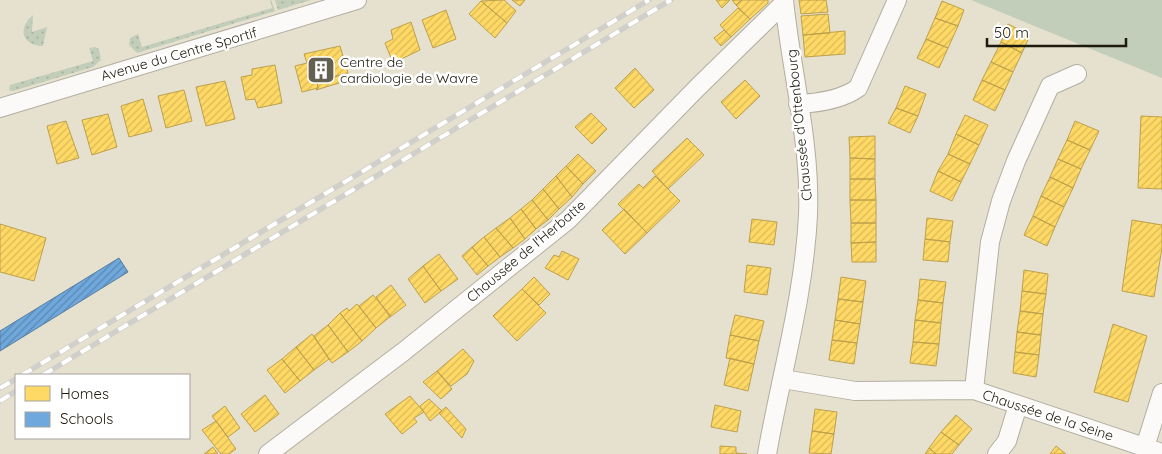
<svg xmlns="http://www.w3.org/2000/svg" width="1162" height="454" viewBox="0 0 1162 454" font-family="Quicksand,sans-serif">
<defs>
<pattern id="grass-dots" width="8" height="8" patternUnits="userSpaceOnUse" patternTransform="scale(1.25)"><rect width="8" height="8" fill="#c2ceb9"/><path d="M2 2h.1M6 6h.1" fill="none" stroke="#a6b09e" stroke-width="1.8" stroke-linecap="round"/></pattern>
<pattern id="homes-hatch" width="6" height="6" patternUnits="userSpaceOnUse" patternTransform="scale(1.25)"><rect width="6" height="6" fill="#ffd966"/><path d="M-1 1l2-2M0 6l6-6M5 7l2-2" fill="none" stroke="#daba57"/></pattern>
<pattern id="schools-hatch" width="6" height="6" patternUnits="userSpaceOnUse" patternTransform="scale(1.25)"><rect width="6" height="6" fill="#6fa8dc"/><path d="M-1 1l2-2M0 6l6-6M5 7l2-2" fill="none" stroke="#5b88b1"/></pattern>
</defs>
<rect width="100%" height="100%" fill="#e6e1cf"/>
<!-- grass -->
<path fill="url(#grass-dots)" d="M 270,0 L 271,0 L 275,11 L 137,53 L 129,45 L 130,38 L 138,34 L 142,47 L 272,8 Z
M 275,0 L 311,0 L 278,10 Z
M 33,15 L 32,32 L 47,27 L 43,46 C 22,46 17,28 33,15 Z
M 95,47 L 99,49 L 101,60 L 93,67 L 13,91 L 9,90 L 10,85 L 93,61 L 89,48 Z"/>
<!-- park -->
<path fill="#c2ceb9" d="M 971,0 L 1162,0 L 1162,78 Z"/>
<!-- homes -->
<path fill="url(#homes-hatch)" stroke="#bca04c" d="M 504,0 L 516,11 L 507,23 L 481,1 Z
M 512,0 L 525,0 L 520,6 Z
M 716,0 L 730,0 L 722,8 Z
M 732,0 L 742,0 L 736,5 Z
M 742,0 L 768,0 L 768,3 L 750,19 L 736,5 Z
M 799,0 L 826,0 L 828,12 L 801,14 Z
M 481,1 L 507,23 L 495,38 L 469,14 Z
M 942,1 L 964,10 L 958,26 L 935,18 Z
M 738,8 L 750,19 L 731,37 L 720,25 Z
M 446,10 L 456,39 L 433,48 L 422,20 Z
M 828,14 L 830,33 L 803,35 L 801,16 Z
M 935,18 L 958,26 L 948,48 L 926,39 Z
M 411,22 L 420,50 L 393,63 L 385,43 L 393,39 L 391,30 Z
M 1008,24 L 1030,35 L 1022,53 L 1001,42 Z
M 724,30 L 731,37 L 721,46 L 714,38 Z
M 845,31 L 845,54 L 805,57 L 803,35 Z
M 926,39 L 948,48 L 939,68 L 917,58 Z
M 1001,42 L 1022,53 L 1013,72 L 991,62 Z
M 340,46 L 348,73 L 317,82 L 318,88 L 302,92 L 295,66 L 307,63 L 304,54 Z
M 991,62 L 1013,72 L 1005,90 L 982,80 Z
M 275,65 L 282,103 L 258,108 L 255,99 L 246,100 L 241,77 L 252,75 L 252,69 Z
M 635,68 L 654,90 L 634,108 L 615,88 Z
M 346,73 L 349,80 L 316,90 L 318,88 L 317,82 Z
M 745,80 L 760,96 L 736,119 L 721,102 Z
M 982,80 L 1005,90 L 995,111 L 973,100 Z
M 225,81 L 235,119 L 206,126 L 196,87 Z
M 905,86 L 926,94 L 918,116 L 896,108 Z
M 184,90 L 192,121 L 166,128 L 158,96 Z
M 143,99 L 152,131 L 129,137 L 121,106 Z
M 896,108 L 918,116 L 910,133 L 888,123 Z
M 591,113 L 607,129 L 592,144 L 575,127 Z
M 108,114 L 117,147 L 92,155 L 82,120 Z
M 965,115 L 988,125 L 979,145 L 956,134 Z
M 1141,116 L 1162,117 L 1162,189 L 1138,188 Z
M 66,121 L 79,158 L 57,164 L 47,126 Z
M 1075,121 L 1099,131 L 1090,150 L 1067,140 Z
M 956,134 L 979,145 L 970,164 L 948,154 Z
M 875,136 L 875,159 L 850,158 L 849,137 Z
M 687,138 L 704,155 L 668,189 L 652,171 Z
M 1067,140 L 1090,150 L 1081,169 L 1058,159 Z
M 578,154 L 596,171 L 583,184 L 566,166 Z
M 948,154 L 970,164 L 961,182 L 938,171 Z
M 850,158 L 875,159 L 875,179 L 850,179 Z
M 1058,159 L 1081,169 L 1073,188 L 1050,177 Z
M 566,166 L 583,184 L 572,197 L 556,176 Z
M 938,171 L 961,182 L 952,201 L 930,191 Z
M 556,176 L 572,197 L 559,209 L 543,189 Z
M 655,176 L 680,201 L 647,233 L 618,204 L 639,184 L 643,188 Z
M 1050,177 L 1073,188 L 1064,207 L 1041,196 Z
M 850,179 L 875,179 L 876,200 L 850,200 Z
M 543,189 L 559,209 L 548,220 L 532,200 Z
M 1041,196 L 1064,207 L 1055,227 L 1033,216 Z
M 532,200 L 548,220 L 536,229 L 521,209 Z
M 850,200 L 876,200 L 876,223 L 851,223 Z
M 521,209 L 536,229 L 525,239 L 510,218 Z
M 624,209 L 647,233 L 625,254 L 602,230 Z
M 1033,216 L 1055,227 L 1047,246 L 1024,235 Z
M 510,218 L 525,239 L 513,248 L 496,228 Z
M 927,218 L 953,221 L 950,242 L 925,239 Z
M 752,219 L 777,222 L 774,245 L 749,242 Z
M 1132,220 L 1162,225 L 1162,248 L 1154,297 L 1122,291 Z
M 851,223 L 876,223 L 876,242 L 851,243 Z
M 0,224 L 46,238 L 34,281 L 0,272 Z
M 496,228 L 513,248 L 500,257 L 484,237 Z
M 484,237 L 500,257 L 488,266 L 472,247 Z
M 925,239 L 950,242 L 948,262 L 923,260 Z
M 876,242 L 876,262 L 852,262 L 851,243 Z
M 472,247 L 488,266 L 477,275 L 462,256 Z
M 562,251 L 579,259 L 568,280 L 545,268 L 554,255 L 559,257 Z
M 439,254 L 458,279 L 441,291 L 423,266 Z
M 747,265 L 771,268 L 767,295 L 744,292 Z
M 423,266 L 441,291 L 425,303 L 408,279 Z
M 1024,270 L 1048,274 L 1046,294 L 1022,291 Z
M 534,277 L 550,294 L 539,305 L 522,289 Z
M 841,277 L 866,281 L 863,302 L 838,299 Z
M 920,279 L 946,282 L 943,303 L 918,300 Z
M 391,285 L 406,305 L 390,317 L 376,297 Z
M 522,289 L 546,313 L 517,341 L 493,316 Z
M 1022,291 L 1046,294 L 1043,314 L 1020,311 Z
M 373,295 L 391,316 L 376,328 L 359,306 Z
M 838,299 L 863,302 L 860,324 L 835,320 Z
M 918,300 L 943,303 L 941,323 L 915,320 Z
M 357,304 L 376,328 L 362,341 L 340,313 L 347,308 L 349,311 Z
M 1020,311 L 1043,314 L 1041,335 L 1017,332 Z
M 340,313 L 362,341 L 348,352 L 328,325 Z
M 735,315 L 764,321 L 759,341 L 730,335 Z
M 835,320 L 860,324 L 857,343 L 832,340 Z
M 915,320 L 941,323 L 939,344 L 913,342 Z
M 1113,324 L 1147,336 L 1128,402 L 1094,392 Z
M 328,325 L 348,352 L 332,363 L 314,336 Z
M 1017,332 L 1041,335 L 1039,355 L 1015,352 Z
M 312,334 L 329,359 L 314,370 L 296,347 Z
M 730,335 L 759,341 L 754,364 L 726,358 Z
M 832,340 L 857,343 L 854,364 L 829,360 Z
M 913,342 L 939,344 L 936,366 L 910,363 Z
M 296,347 L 314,370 L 300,381 L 282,359 Z
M 463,349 L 474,361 L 467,374 L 451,386 L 437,371 Z
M 1015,352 L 1039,355 L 1036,377 L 1013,373 Z
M 730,358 L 754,364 L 748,391 L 724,385 Z
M 282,359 L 300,381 L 285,393 L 267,370 Z
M 437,371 L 452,389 L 441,399 L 423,382 Z
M 265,395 L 279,414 L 255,432 L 241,414 Z
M 410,396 L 424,412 L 414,418 L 417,422 L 402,434 L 385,414 Z
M 429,399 L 442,411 L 430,421 L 420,406 Z
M 715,405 L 741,411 L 737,432 L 711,427 Z
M 225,406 L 240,428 L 228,437 L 212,416 Z
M 446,407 L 466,429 L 462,438 L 439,413 Z
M 815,409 L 837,412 L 834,434 L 812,431 Z
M 956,415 L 972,429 L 959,445 L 941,432 Z
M 216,421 L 236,449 L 229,454 L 221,454 L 202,430 Z
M 812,431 L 834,434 L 831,454 L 809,453 Z
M 941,432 L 959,445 L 952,454 L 936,454 L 929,448 Z
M 720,446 L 736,447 L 736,453 L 747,454 L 720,454 Z
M 1056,446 L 1066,454 L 1050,454 Z
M 213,447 L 218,454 L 204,454 Z
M 929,448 L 936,454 L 925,454 Z"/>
<!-- schools -->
<path fill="url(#schools-hatch)" stroke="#577d9e" d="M 119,258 L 128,272 L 0,351 L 0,331 Z"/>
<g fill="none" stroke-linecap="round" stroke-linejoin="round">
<defs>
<path id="street" d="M 798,104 C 819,103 841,100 858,88 L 897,0
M 0,108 L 357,0
M 783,379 L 855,391 L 974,390 L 1162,453
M 974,390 L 990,242 L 1001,201 L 1016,161 L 1050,86 L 1077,74
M 1145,447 L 1162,393
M 268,454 L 403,352 L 568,220 L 697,88 L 784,3
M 767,454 C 781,374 804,297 808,215 C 811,143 791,71 784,0
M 997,454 L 1007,441 L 1018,405"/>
</defs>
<!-- street casing -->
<use href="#street" stroke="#b2aea0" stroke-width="20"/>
<!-- street -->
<use href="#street" stroke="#fbfaf8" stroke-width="18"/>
<defs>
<path id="rail" d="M 22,375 L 649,0
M 43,375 L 671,0
M 0,388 L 16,379
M 0,401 L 16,391"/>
</defs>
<!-- rail casing -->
<use href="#rail" stroke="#d1cfca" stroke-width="5.5"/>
<!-- rail -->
<use href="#rail" stroke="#fff" stroke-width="4" stroke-dasharray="11" stroke-linecap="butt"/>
</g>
<!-- icons -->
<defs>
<symbol id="building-square" viewBox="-11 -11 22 22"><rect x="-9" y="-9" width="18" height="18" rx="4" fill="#646052" stroke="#fff"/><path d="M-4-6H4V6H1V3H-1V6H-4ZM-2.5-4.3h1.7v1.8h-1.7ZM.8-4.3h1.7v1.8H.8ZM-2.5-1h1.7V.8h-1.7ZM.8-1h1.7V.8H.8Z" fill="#fff"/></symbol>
</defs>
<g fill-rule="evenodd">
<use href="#building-square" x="305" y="54" width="32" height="32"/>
</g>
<g text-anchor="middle" stroke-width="5" stroke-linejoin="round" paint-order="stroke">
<!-- street labels -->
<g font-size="14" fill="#1e1a0e" stroke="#fff">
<text transform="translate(179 54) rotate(-16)" y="5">Avenue du Centre Sportif</text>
<text transform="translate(799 125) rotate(-96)" y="5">Chaussée d'Ottenbourg</text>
<text transform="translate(526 251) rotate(-40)" y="5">Chaussée de l'Herbatte</text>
<text transform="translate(1048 415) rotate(18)" y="5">Chaussée de la Seine</text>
</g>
<!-- poi labels -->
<g font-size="14" fill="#1e1a0e" stroke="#fff" text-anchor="start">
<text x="340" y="67">Centre de<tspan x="340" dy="16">cardiologie de Wavre</tspan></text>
</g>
</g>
<!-- legend -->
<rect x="15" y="374" width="175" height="65" fill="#ffffff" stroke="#a5a39f"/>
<rect x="25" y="386" width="25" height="15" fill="#ffd966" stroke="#a5a39f"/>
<text x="60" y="399" font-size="15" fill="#1e1a0e">Homes</text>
<rect x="25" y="412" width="25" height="15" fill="#6fa8dc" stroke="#a5a39f"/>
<text x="60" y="424" font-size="15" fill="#1e1a0e">Schools</text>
<!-- scale -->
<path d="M987 38v8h139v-8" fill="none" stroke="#1e1a0e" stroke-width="2.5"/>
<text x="994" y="38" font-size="15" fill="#1e1a0e" stroke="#ffffff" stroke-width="4" paint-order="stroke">50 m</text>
</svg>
